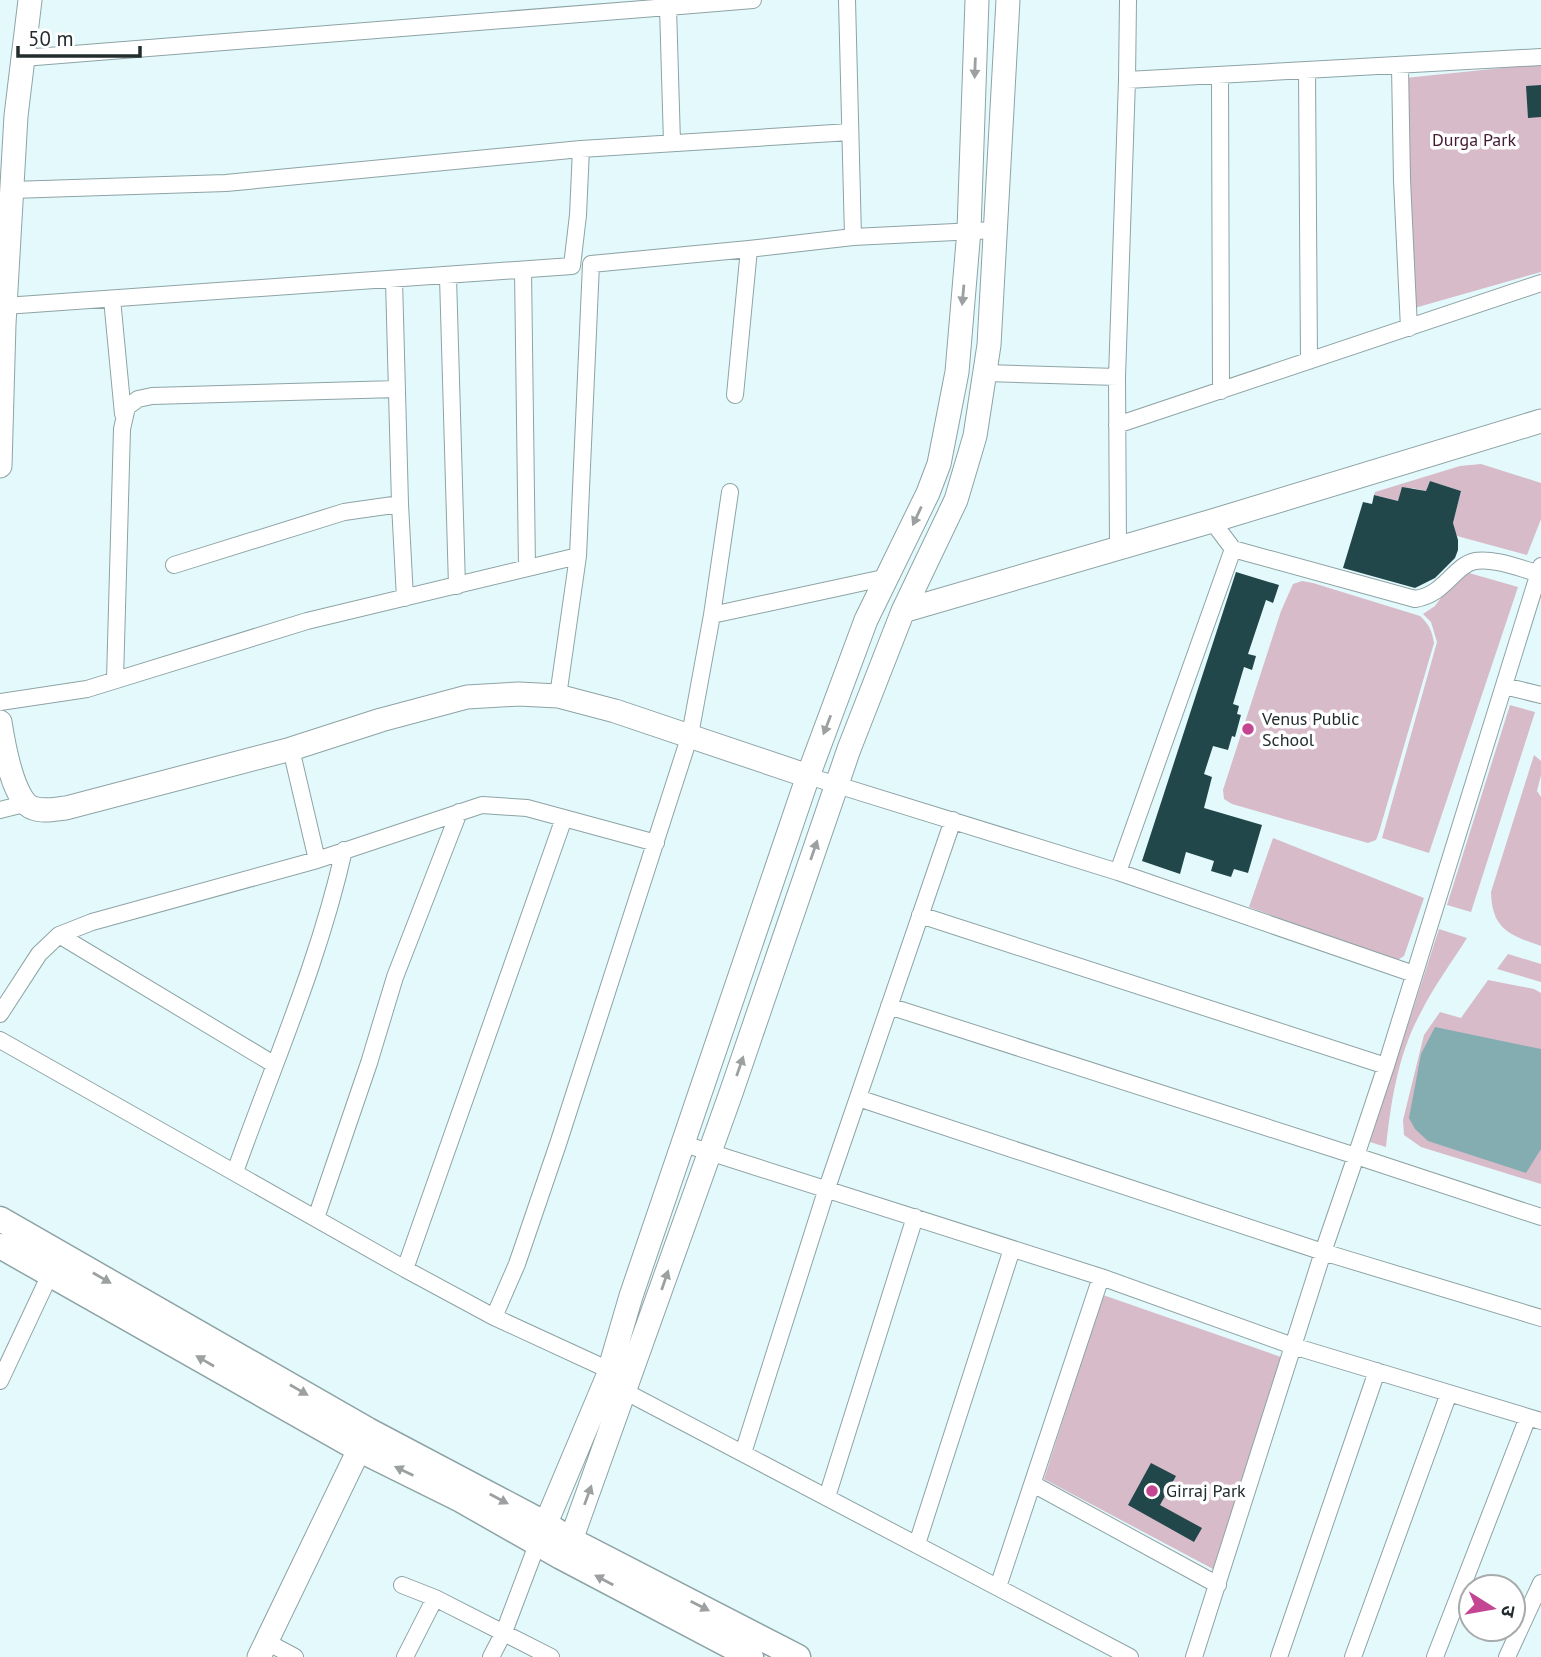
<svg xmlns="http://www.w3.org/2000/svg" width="1541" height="1657" viewBox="0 0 1541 1657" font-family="'PT Sans','Noto Sans Devanagari',sans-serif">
<rect width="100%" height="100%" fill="#e3f9fc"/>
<!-- green -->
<path fill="#d7bbc9" d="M 1541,64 L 1541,272 L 1411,309 L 1405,78 Z
M 1481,464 L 1541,483 L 1541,519 L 1527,555 L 1457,536 L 1456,534 L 1450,535 L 1461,491 L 1430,481 L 1426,491 L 1412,488 L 1398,501 L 1374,495 L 1375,492 L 1460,466 Z
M 1469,573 L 1518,587 L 1429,853 L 1382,838 L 1437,642 L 1431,622 L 1423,614 L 1435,606 L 1454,580 Z
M 1302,581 L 1313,583 L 1420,616 C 1429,624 1432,631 1434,643 L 1379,832 L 1376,840 L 1368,843 L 1232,804 L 1224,799 L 1223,790 L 1281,611 L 1293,584 Z
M 1510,705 L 1535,712 L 1471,912 L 1447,905 Z
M 1534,755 L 1541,761 L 1541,775 L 1537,791 L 1541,797 L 1541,946 C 1509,935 1492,929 1491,892 Z
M 1273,838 L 1424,898 L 1404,956 L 1396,961 L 1249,907 Z
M 1439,929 L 1467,938 C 1452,962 1434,986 1421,1012 C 1398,1054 1391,1101 1386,1147 L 1370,1142 Z
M 1508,954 L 1541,964 L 1541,982 L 1497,969 Z
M 1488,980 L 1534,989 L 1541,993 L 1541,1184 L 1421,1147 L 1404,1135 L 1403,1120 L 1424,1035 L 1440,1012 L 1461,1018 Z
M 1103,1295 L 1281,1357 L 1213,1569 L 1044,1479 Z"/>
<!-- water -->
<path fill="#84adb1" d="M 1435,1027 L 1541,1049 L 1541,1149 L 1526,1173 L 1428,1141 L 1415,1129 L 1409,1118 L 1421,1054 Z"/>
<!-- building -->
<path fill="#21474b" d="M 1541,85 L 1541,117 L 1528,118 L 1526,86 Z
M 1430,481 L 1461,491 L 1453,523 L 1458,540 L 1458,550 L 1455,558 L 1435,578 L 1415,588 L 1343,568 L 1363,502 L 1372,504 L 1374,495 L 1398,501 L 1402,487 L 1426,491 Z
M 1236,572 L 1279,585 L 1273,603 L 1266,600 L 1248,654 L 1256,656 L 1252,670 L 1244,667 L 1233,704 L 1239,706 L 1237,714 L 1241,715 L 1235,737 L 1232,736 L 1228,750 L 1213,746 L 1204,774 L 1212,777 L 1204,808 L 1262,825 L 1248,873 L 1234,869 L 1231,877 L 1211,871 L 1214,861 L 1186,852 L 1180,874 L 1142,861 Z
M 1151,1463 L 1176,1476 L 1160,1505 L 1202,1528 L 1194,1542 L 1128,1505 Z"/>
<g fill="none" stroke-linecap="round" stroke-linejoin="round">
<defs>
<path id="street" d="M 847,0 L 853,237
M 23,58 L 668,7
M 1400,66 L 1402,180 L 1409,328
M 1307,71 L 1309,361
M 1220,75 L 1221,391
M 1127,80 L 1128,0
M 672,143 L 668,7 L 753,0
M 581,149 L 850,132
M 523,270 L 527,568
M 448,277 L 457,586
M 394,280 L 400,504
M 112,299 L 123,414
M 5,306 L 572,266 L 578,215 L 581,149 L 226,183 L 12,190
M 986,373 L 1117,377 L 1118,547
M 1117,377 L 1127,80 L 1541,57
M 735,395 L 749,249
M 1117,425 L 1541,283
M 1212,521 L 1233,549 L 1415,599 C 1446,594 1453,566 1475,561 C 1496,558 1521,569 1541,574
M 174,565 L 344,512 L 400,504 L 405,598
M 1541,566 L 1386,1066 L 1356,1156 L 1541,1217
M 712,615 L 730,492
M 115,680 L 122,429 L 127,407 L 138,399 L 152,396 L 397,389
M 1504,686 L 1541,695
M 558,696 L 578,556 L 591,264 L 749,249 L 853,237 L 996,230
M 0,702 L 87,689 L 307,621 L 578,556
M 291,749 L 317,860 L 482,805 L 527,808 L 656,843
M 808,776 L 1118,872 L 1414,974
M 0,810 L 24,804
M 1118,872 L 1233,549
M 920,915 L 1386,1066
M 59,935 L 275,1065
M 889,1006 L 1356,1156 L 1323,1252 L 1194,1657
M 0,1014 L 39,954 L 59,935 L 92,922 L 317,860
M 0,1040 L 405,1269
M 858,1098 L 1323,1252 L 1541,1318
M 684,1144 L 1101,1277 L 1293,1346 L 1541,1421
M 235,1172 C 273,1065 319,962 344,850
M 316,1218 L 369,1063 L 395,977 L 459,812
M 494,1317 L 405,1269 L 564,818
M 609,1370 L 494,1317 L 517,1264 L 558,1144 L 690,735 L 712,615 L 888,577
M 0,1381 L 53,1268
M 626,1392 L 1130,1657
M 743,1453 L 827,1188 L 953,820
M 1033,1484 L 1218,1585
M 827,1497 L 915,1217
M 917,1544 L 1012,1249
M 402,1585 L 435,1598 L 551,1657
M 998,1587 L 1101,1277
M 267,1642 L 295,1657
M 405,1657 L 435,1598
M 491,1657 L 504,1632 L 538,1542
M 1279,1657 L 1377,1371
M 1353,1657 L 1449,1393
M 1435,1657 L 1528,1417
M 1507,1657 L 1541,1583"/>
<path id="secondary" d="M 0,466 L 4,324 L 16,116 L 30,0
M 903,611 L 1212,521 L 1541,421
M 0,722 C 3,741 13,802 33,808 C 43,812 55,809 66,808 L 291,749 L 381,720 L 467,697 L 519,694 L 558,696 L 615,711 L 808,776
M 538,1542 L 607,1378 L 631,1296 L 808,776 L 866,620 L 928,493 L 939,464 L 957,372 L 969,230 L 977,0
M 563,1554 L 571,1540 L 731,1093 L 849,749 L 903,611 L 956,500 L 975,436 L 989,345 L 1008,0
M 259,1657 L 367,1433"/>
<path id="primary" d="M 0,1219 L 368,1430 L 546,1524 L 571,1540 L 798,1657
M 0,1246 L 360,1450 L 461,1500 L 561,1557 L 751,1657"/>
</defs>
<!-- street casing -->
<use href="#street" stroke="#8ea3a5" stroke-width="18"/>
<!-- secondary casing -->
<use href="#secondary" stroke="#8ea3a5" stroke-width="25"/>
<!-- primary casing -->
<use href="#primary" stroke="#8ea3a5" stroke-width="27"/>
<!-- street -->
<use href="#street" stroke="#fff" stroke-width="16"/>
<!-- secondary -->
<use href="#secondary" stroke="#fff" stroke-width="23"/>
<!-- primary -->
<use href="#primary" stroke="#fff" stroke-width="24"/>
</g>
<!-- one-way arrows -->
<defs><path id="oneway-solid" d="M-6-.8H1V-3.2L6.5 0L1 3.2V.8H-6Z" transform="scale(1.75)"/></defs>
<g fill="#9ca0a0">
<use href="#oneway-solid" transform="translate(975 68) rotate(92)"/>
<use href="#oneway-solid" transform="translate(963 295) rotate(95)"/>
<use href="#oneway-solid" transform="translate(917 516) rotate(115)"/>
<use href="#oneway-solid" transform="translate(827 725) rotate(111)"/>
<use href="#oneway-solid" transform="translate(814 850) rotate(-71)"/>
<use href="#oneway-solid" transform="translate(740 1066) rotate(-71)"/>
<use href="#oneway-solid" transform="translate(102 1278) rotate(30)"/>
<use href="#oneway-solid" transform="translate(665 1280) rotate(-71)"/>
<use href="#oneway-solid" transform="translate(205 1361) rotate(-150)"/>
<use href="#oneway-solid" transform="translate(299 1390) rotate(30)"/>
<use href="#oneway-solid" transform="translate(404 1471) rotate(-154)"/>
<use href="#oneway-solid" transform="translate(588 1495) rotate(-70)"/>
<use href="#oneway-solid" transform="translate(499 1499) rotate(28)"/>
<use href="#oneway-solid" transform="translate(604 1580) rotate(-152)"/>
<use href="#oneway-solid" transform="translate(700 1606) rotate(27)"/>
</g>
<!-- markers -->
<g fill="#c44592" stroke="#fff" stroke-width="2.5">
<circle cx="1248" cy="729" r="7"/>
<circle cx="1152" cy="1491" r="7"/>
</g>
<g text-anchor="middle" stroke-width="7" stroke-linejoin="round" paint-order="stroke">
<!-- park labels -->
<g font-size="18" fill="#431931" stroke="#fff">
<text x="1474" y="146">Durga Park</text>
</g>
<!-- poi labels -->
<g font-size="18" fill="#232c2d" stroke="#fff" text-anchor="start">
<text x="1262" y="725">Venus Public<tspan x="1262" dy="21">School</tspan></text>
<text x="1166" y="1497">Girraj Park</text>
</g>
</g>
<!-- north arrow -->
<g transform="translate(1492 1608) rotate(101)"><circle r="33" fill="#ffffff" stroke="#a7abab" stroke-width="2"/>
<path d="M0-5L12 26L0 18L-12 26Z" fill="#c44592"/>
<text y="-10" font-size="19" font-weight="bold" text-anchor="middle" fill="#232c2d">उ</text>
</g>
<!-- scale -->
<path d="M18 46v10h122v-10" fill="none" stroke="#232c2d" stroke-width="3.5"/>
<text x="28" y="46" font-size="21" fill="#232c2d" stroke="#ffffff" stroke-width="5" paint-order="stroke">50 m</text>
</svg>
